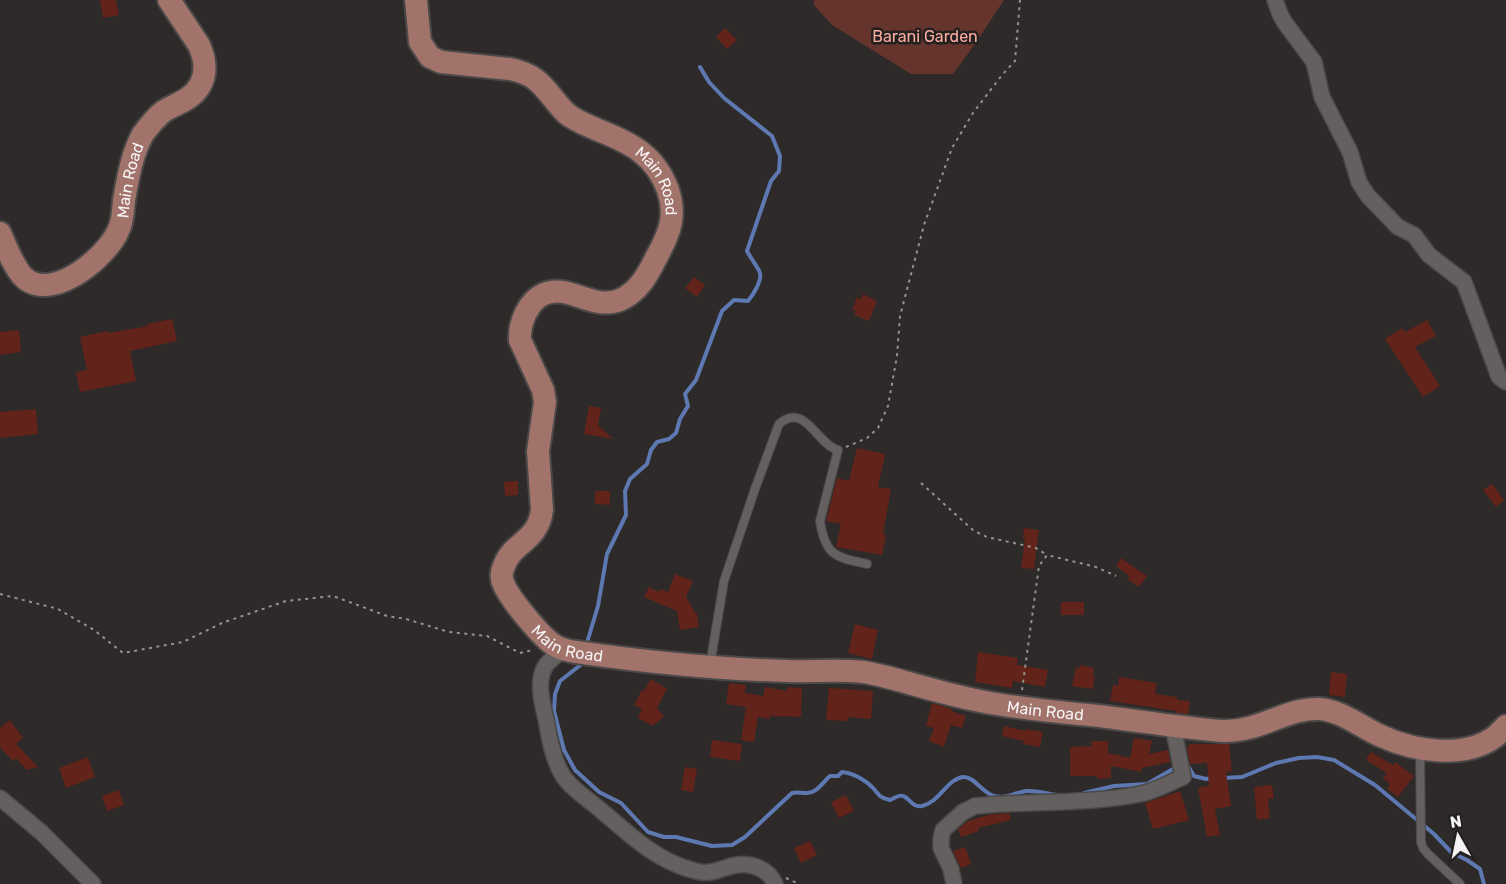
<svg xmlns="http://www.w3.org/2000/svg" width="1506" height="884" viewBox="0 0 1506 884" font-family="Rubik,sans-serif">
<rect width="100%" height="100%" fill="#2d2a29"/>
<!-- garden -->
<path fill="#65342c" d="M 814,0 L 1004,0 L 975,44 L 953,74 L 911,74 L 832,25 L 814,5 Z"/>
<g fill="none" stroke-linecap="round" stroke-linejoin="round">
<!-- stream -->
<path stroke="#5e78b1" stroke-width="4" d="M 586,646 L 598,606 L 607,554 L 626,515 L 625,491 L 630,479 L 647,464 L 651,450 L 657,442 L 669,439 L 676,433 L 680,419 L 688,406 L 685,394 L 696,380 L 722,311 L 734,300 L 748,301 C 753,295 762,281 760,273 C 759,269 750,257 747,251 L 771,181 L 779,171 L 780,156 L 772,136 L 724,98 L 709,82 L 700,67
M 583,663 L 560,681 L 555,694 L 554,711 L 564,750 L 575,770 L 599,792 L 621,803 L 648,832 L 664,837 L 676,837 L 712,846 L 732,845 L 745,837 L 792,793 C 797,792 801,793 806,793 C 816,794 823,782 830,776 L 838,776 L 842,772 C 853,773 866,780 874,789 C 880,796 879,797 890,800 C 893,799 899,794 903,796 C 910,798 912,808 922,806 C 940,802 947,779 963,777 C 974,776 982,793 994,796 C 1006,799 1014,793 1026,791 C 1036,790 1048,794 1058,795
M 1186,767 L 1188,766 L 1194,776 L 1206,779 L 1212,778
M 1223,778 L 1242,777 L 1276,763 L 1299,758 L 1317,757 L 1334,760 L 1375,785 L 1434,834 L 1452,853 L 1467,860 L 1480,869 L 1484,884
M 1084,793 L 1114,786 L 1147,784 L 1173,769 L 1179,768"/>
</g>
<!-- building -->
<path fill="#62231a" d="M 100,0 L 116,0 L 119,15 L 103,18 Z
M 725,28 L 737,40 L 727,49 L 716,37 Z
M 694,277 L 705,285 L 697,297 L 685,288 Z
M 863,294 L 877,301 L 869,321 L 854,315 L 856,311 L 852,310 L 857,297 L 861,299 Z
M 172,319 L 177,341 L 130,351 L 136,381 L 80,392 L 76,372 L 87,370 L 80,337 L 107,331 L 108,333 L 148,326 L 147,324 Z
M 1427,320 L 1436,336 L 1415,347 L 1440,386 L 1423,397 L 1385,339 L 1402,328 L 1405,332 Z
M 19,330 L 21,352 L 0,355 L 0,332 Z
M 589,406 L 601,408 L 598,425 L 613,439 L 584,434 Z
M 36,409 L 38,434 L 0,438 L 0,412 Z
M 857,448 L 885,454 L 878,487 L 891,489 L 883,534 L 886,535 L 882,555 L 836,547 L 841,524 L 826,521 L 837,478 L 849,481 Z
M 518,481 L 518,495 L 505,496 L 504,482 Z
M 1492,484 L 1504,500 L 1496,507 L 1483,490 Z
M 595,491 L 610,491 L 610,505 L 595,504 Z
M 1024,528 L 1039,530 L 1034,569 L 1021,568 L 1025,539 L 1023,538 Z
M 1121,558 L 1147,576 L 1139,587 L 1127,579 L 1130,576 L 1116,566 Z
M 675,574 L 693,581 L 686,597 L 696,614 L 697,613 L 699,627 L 680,630 L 677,611 L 644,597 L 649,587 L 659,592 L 660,589 L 668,592 Z
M 1061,602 L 1084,602 L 1084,615 L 1061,615 Z
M 855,624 L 878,630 L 872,659 L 848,653 Z
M 978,652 L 1018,658 L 1017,665 L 1048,670 L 1045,687 L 1013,681 L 1012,688 L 975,682 Z
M 1080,665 L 1094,668 L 1093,676 L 1095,676 L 1093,689 L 1072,686 L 1076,667 L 1080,668 Z
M 1331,672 L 1347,674 L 1345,697 L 1329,695 Z
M 1119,677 L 1157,683 L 1155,694 L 1177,697 L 1177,700 L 1190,701 L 1188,714 L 1176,713 L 1177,711 L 1110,701 L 1113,685 L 1118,686 Z
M 651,679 L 667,689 L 657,708 L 664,716 L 653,726 L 638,718 L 642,709 L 634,705 L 642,690 L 644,691 Z
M 729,683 L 746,685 L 745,693 L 763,696 L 765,687 L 787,691 L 787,687 L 802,688 L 801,717 L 770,716 L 770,719 L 758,717 L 754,742 L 741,740 L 746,707 L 726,704 Z
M 829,688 L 873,691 L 871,719 L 848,717 L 848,721 L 826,720 Z
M 932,703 L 952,709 L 951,711 L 966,716 L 962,728 L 951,725 L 944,747 L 929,741 L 934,728 L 926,726 Z
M 10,720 L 23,738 L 16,744 L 38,767 L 27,770 L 16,758 L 13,761 L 0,747 L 0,728 Z
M 1004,726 L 1026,731 L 1026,729 L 1043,732 L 1040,747 L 1023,744 L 1024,741 L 1002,736 Z
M 1134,738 L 1152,741 L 1149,754 L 1168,750 L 1170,762 L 1142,768 L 1142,772 L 1111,766 L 1111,778 L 1097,779 L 1097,776 L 1070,776 L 1070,747 L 1092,746 L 1091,741 L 1108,741 L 1108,753 L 1130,758 Z
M 712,740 L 742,744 L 740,761 L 710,757 Z
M 1189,744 L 1229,744 L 1232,771 L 1226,772 L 1231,806 L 1215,809 L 1220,835 L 1207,837 L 1198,788 L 1209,786 L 1207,763 L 1190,764 L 1187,747 L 1189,747 Z
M 1371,752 L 1393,765 L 1395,762 L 1414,776 L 1398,797 L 1387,789 L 1390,784 L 1383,778 L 1387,773 L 1366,760 Z
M 88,757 L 95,777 L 66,788 L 59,768 Z
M 685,767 L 697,769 L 693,792 L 681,790 Z
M 1272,785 L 1274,798 L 1268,799 L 1270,818 L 1257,820 L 1254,787 Z
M 119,790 L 124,805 L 107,811 L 102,796 Z
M 1180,791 L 1189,820 L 1153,829 L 1145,803 Z
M 846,795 L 854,811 L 839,818 L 831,802 Z
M 1009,813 L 1011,820 L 978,828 L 979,831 L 961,837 L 958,829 L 968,821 L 988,815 Z
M 810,841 L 817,855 L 801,863 L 794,848 Z
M 965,847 L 971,864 L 961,868 L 953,851 Z"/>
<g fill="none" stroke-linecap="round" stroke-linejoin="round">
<defs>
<path id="lane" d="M 710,665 L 724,581 L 755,489 L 779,424 C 805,401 817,445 838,450 L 820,521 C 825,556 836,557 867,564
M 1420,750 L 1421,842 L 1423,848 L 1428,854 L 1460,884"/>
<path id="street" d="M 1275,0 L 1280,14 L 1285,23 L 1314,62 L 1322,97 L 1350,152 L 1359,182 L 1368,196 L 1398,227 L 1414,235 L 1429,255 L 1464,282 L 1499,377 L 1506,382
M 563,650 C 558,654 551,659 546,665 C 536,680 542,703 546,719 C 549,737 553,760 563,776 C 571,788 586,798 597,807 C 626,831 654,860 692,870 C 698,872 704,873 710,872 C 719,871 728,866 737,865 C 752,863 769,869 775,884
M 0,798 L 41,832 L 93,884
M 954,884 L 951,869 L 941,848 L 941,839 L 943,830 L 963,812 L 975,806 L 987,805 C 1038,801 1090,804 1140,794 C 1155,791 1169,783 1183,777 L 1173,726"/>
<g id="primary">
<path id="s1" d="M 416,0 L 420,42 L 430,57 L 441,62 L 510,69 C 542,75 546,93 566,113 C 575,121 587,125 598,130 C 631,143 655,155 668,190 C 673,205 673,221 667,235 C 664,244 659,252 655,260 C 647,276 638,292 620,300 C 592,311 569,283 544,294 C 528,301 519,323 520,340 L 543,390 L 545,402 L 538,451 L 542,510 C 538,542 512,542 504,566 C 501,572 501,579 504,585 C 510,599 541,637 554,645 C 561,649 568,651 576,652 C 646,662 716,669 787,671 C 812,672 838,669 863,672 C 877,674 891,678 905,682 C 930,689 954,696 980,701 C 1019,709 1059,712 1099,716 C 1140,721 1181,728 1222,731 C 1258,733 1288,707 1320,709 C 1342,711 1361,727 1381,736 C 1414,751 1464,760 1496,736 C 1499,733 1503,729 1506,726"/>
<path id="s2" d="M 0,233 C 6,246 15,272 27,280 C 56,300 107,256 118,231 C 123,222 123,210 124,200 C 128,178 132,153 143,134 C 149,126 156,117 164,111 C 172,106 181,103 188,98 C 207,85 208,65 199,45 L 169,0"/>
</g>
</defs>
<!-- lane casing -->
<use href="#lane" stroke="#4b4848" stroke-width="10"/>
<!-- street casing -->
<use href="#street" stroke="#4b4848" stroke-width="18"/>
<!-- primary casing -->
<use href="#primary" stroke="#4b4848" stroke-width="26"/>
<!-- path -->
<path stroke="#959392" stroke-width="2" stroke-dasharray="3 4.5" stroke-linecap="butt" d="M 846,447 L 867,438 L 878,428 L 888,406 L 897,356 L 900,316 L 924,225 L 952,148 L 973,113 L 1002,75 L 1015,61 L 1020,0
M 921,483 L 974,531 L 987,537 L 1036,548 L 1047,555
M 0,594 L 58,609 L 94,630 L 123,653 L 183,642 L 222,623 L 286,601 L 333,596 L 387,616 L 406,619 L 449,632 L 487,636 L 520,653 L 533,650
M 1022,690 L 1039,566 L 1047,555 L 1096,567 L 1116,576
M 786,878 L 799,884"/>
<!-- lane -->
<use href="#lane" stroke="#646060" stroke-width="8"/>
<!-- street -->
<use href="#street" stroke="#646060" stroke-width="15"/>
<!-- primary -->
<use href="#primary" stroke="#a2736b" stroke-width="22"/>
</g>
<g text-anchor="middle" stroke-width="5" stroke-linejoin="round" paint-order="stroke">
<!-- park labels -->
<g font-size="16" fill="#fdac9e" stroke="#232020">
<text x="925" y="42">Barani Garden</text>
</g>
<!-- street labels -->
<g font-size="16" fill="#f5f3f3" stroke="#232020">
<text dy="6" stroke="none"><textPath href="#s2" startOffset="220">Main Road</textPath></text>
<text dy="6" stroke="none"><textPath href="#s1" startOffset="334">Main Road</textPath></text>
<text dy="6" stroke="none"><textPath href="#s1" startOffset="963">Main Road</textPath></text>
<text dy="6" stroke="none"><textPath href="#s1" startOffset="1449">Main Road</textPath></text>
</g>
</g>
<!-- north arrow -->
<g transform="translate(1458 836) rotate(351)" stroke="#232020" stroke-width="4.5" paint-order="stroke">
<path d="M0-4.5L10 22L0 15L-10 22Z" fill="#f5f3f3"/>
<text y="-9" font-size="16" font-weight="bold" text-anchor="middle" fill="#f5f3f3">N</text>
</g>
</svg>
